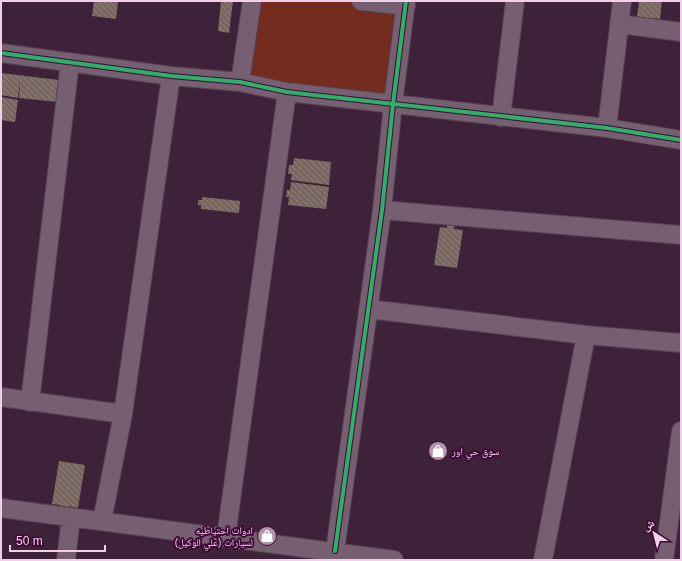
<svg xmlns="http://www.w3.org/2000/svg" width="682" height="561" viewBox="0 0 682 561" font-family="Arial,'Noto Naskh Arabic',sans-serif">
<defs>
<pattern id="building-back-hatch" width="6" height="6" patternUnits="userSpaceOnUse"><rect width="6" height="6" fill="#79675f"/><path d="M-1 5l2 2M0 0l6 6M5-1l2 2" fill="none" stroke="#93837e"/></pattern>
</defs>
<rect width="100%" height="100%" fill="#3e2239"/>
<!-- pitch -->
<path fill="#742c1f" d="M 253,1 L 360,1 L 406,6 L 393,104 L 240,82 Z"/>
<!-- building -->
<path fill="url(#building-back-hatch)" d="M 94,1 L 118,1 L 116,19 L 92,16 Z
M 221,1 L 233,1 L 229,33 L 218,31 Z
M 639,1 L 662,1 L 660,19 L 653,18 L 652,22 L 644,22 L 645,18 L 637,17 Z
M 1,73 L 59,80 L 57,102 L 19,98 L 20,80 L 18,98 L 1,95 Z
M 1,97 L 18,100 L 15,122 L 1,120 Z
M 294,158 L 331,162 L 329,185 L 291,180 L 292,174 L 288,174 L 289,165 L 293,165 Z
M 291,182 L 329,187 L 326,209 L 288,205 L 289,197 L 286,197 L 287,190 L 290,190 Z
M 202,197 L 240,201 L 239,213 L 201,209 L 201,205 L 198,205 L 198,200 L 202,200 Z
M 447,224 L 455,225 L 454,229 L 463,230 L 457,268 L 434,265 L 440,227 L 447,228 Z
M 59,461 L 85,465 L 78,508 L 69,506 L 68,511 L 60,510 L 61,505 L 52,504 Z"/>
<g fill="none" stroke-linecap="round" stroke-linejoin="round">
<defs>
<path id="minor" d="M 361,1 L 406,6
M 619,24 L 681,32
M 1,53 L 171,76 L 240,82 L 287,92 L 607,128 L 681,140
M 240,82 L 252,1
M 501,117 L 515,1
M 607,128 L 622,1
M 382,210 L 681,235
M 368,309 L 586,335 L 681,343
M 1,397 L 123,414
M 30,402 L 70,62
M 1,508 L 394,560
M 102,521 L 123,414 L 171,76
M 226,537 L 287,92
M 335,551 L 382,210 L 393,104 L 406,1
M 66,560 L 71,517
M 543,560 L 586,335
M 664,560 L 681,431"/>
</defs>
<!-- minor casing -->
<use href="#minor" stroke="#584054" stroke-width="20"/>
<!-- minor -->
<use href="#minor" stroke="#765f71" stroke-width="18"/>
<defs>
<path id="cycleway" d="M 1,53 L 171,76 L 240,82 L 287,92 L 607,128 L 681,140
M 335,551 L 382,210 L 393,104 L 406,1"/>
</defs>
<!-- cycleway casing -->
<use href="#cycleway" stroke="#3f0a37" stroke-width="6"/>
<!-- cycleway -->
<use href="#cycleway" stroke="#2db169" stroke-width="4"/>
</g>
<!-- icons -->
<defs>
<symbol id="shop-disc" viewBox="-11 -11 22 22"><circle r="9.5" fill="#b393ab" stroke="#3f0a37"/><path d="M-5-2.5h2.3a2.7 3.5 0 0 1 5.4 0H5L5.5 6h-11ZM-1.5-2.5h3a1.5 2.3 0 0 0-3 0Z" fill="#fff"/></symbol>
</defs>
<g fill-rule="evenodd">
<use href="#shop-disc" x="427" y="440" width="22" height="22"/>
<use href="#shop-disc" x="256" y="525" width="22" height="22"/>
</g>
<g text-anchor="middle" stroke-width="4" stroke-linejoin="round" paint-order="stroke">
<!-- poi labels -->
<g font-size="10" fill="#f2d0e9" stroke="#3f0a37" text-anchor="start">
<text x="452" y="455">سوق حي اور</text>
<text x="253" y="534" text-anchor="end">ادوات احتياطيه<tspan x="253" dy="12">لسيارات (علي الوكيل)</tspan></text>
</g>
</g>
<!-- border -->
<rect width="682" height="561" fill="none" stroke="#f2d0e9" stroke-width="4"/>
<!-- north arrow -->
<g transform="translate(654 533) rotate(324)" stroke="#3f0a37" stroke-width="3" paint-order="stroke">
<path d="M0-3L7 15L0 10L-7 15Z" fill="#f2d0e9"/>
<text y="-6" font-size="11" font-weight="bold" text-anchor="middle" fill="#f2d0e9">ش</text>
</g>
<!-- scale -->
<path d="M10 545v6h95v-6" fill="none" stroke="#f2d0e9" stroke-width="2"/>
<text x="16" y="545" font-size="12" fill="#f2d0e9" stroke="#3f0a37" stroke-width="3" paint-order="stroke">50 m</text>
</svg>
